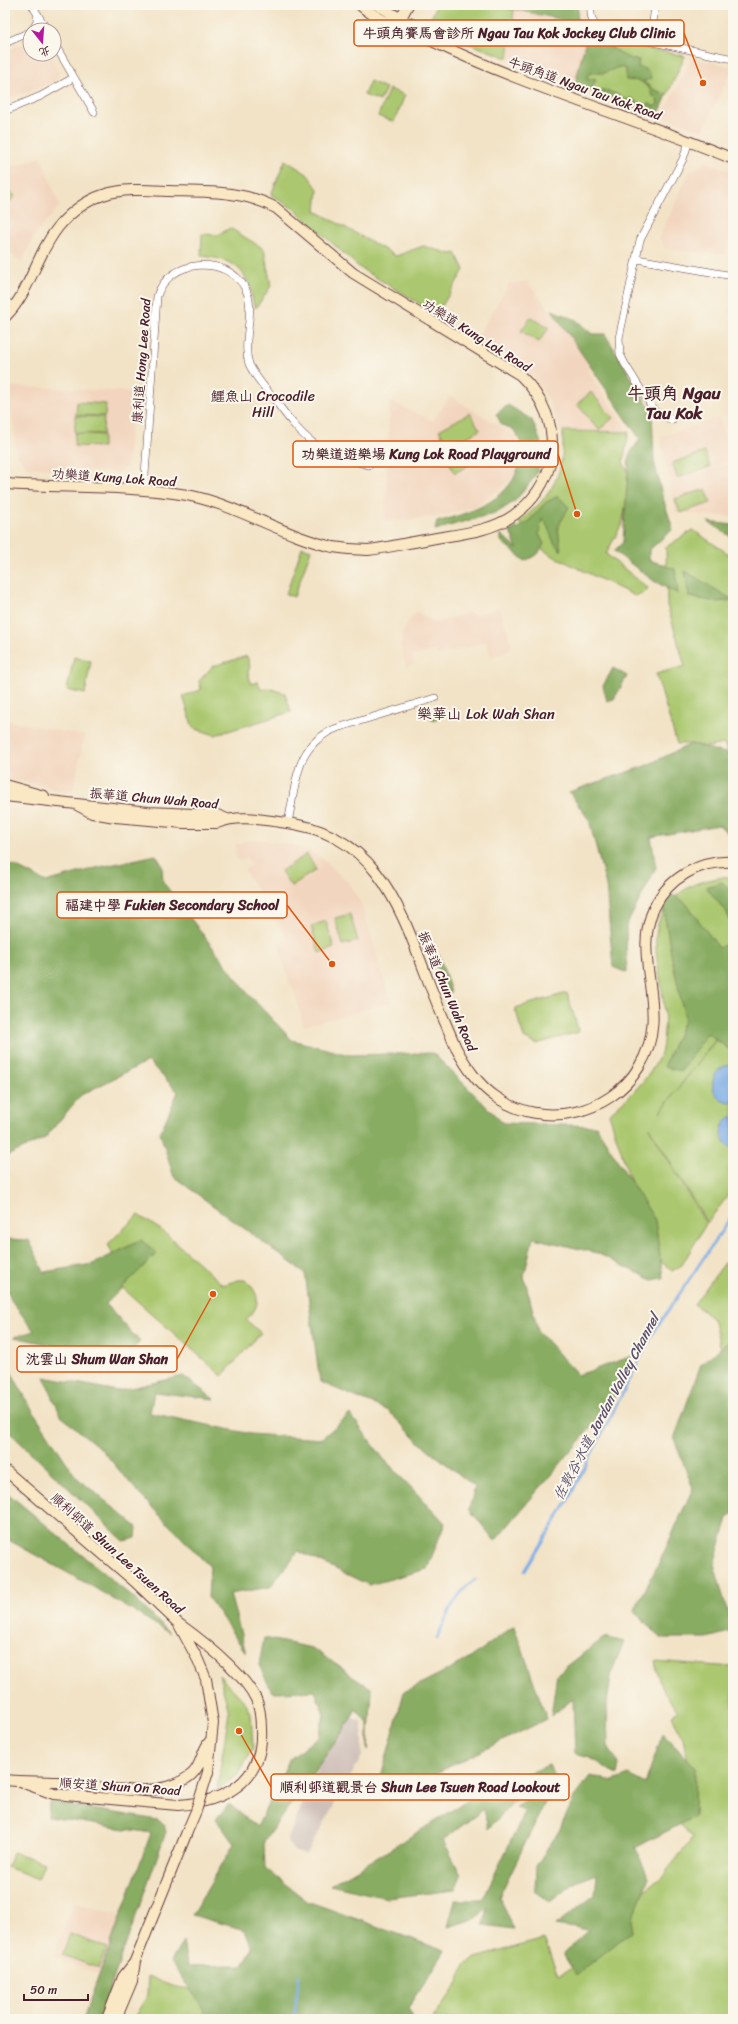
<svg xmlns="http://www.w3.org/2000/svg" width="738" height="2024" viewBox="0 0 738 2024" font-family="Sriracha,'LXGW WenKai TC',sans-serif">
<rect width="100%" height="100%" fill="#fbf7ec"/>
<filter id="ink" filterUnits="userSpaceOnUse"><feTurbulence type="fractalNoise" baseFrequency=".025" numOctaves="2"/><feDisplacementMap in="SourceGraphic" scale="8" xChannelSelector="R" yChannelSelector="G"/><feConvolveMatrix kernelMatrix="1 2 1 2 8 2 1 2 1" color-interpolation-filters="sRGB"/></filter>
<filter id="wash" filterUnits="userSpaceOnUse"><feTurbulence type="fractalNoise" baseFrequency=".012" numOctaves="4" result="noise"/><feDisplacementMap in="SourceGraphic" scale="16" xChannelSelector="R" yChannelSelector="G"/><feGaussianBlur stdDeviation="0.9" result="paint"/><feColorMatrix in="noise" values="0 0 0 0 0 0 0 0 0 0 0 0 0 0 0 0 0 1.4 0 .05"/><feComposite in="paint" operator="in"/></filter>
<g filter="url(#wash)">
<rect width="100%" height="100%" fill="#f2e3c6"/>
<!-- built -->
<path fill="#f2d5be" d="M 514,10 L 574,25 L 574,28 L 585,45 L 577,79 L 557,76 L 508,58 Z
M 30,41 L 30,54 L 50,54 L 59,73 L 58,77 L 55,81 L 5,100 L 5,51 Z
M 692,58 L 733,67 L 703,131 L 662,116 Z
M 41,157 L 60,206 L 36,233 L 21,263 L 5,247 L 5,167 L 22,164 Z
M 706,161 L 733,173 L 733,218 L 726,255 L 666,249 L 659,238 L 689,173 Z
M 527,281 L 585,355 L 588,370 L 596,384 L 629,432 L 560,430 L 549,400 L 534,378 L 523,367 L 477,338 L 509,284 Z
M 5,386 L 134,392 L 127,465 L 118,473 L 27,467 L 16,454 L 14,428 Z
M 450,396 L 515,436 L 519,451 L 516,472 L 502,488 L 475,506 L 442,516 L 385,522 L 390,401 L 433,421 Z
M 719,418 L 732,461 L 670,481 L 660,437 Z
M 732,462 L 733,517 L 676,513 L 669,482 Z
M 500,608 L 512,647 L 510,647 L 511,650 L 491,657 L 486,641 L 437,656 L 435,650 L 412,656 L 414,664 L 406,667 L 401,645 L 402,635 L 406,625 L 417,612 L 435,623 L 468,613 L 475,615 Z
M 5,720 L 85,736 L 73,789 L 66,792 L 5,778 Z
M 265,840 L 296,846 L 310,852 L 324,860 L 347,881 L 361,903 L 391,1002 L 304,1026 L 292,984 L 290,984 L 278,944 L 287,938 L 244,870 L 252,865 L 247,857 L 239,862 L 235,855 L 236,844 L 242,844 L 242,841 Z
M 74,1902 L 125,1917 L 102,1976 L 53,1957 Z"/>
<!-- industrial -->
<path fill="#cfc1ba" d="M 340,1714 L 361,1721 L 363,1740 L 362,1756 L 306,1855 L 294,1851 L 287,1841 Z"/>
<!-- green -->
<path fill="#abc86f" stroke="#7a744d" d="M 437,5 L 488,5 L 514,10 L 508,58 L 464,42 L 431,26 L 431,18 Z
M 586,39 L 603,39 L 685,56 L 658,115 L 575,85 Z
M 370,81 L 386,88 L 380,101 L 364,95 Z
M 389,89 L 405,95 L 394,122 L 378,116 Z
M 285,160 L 307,174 L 318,189 L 316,211 L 396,256 L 423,246 L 451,254 L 456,253 L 464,270 L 437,314 L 360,268 L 294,209 L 271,195 Z
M 5,187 L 15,196 L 5,207 Z
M 230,228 L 264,249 L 271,286 L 256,308 C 251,302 253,294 250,287 C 241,262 224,259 201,256 L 202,234 L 218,235 Z
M 531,317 L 549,328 L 539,342 L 521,331 Z
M 591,392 L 613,418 L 599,430 L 577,404 Z
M 77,402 L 106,404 L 105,416 L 76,415 Z
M 470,413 L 480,430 L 448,447 L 439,430 Z
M 75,416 L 104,417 L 103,434 L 75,433 Z
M 563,431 L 629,432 L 623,462 L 628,473 L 628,493 L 622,524 L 606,554 L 648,588 L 645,592 L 635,596 L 551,555 L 532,542 L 519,522 C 554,494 564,475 563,431 Z
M 75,433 L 103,435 L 103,447 L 74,446 Z
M 475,439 L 485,456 L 455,473 L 445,455 Z
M 705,452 L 710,467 L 677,478 L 672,463 Z
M 706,489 L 711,503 L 680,513 L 675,499 Z
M 693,530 L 733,557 L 733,757 L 730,758 L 724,744 L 708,747 L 691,744 L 677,744 L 656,674 L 685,666 L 667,605 L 666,547 Z
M 302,547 L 311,550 L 294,597 L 286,594 Z
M 247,656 L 250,667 L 248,672 L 251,684 L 258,682 L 261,690 L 268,688 L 285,693 L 291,712 L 215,735 L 193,728 L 183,696 L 201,690 L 199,681 L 213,666 Z
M 74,657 L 91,661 L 85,694 L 67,690 Z
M 307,854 L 316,870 L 291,886 L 281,871 Z
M 723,877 L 733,877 L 733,1017 L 660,1112 L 733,1018 L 733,1189 L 707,1223 L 649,1127 L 706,1224 L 682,1265 L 672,1271 L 642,1245 L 638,1204 L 609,1114 C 628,1097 649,1080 660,1055 C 663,1049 663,1039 664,1031 C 670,978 628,920 691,886 C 700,881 713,879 723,877 Z
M 350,914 L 358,941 L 343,945 L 335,918 Z
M 326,921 L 334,948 L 319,953 L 311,926 Z
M 567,993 L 579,1032 L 536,1044 L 524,1038 L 515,1008 Z
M 138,1215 L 164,1232 L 223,1285 L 238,1280 L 245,1280 C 261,1294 261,1306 246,1320 L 261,1333 L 222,1376 L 118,1284 L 117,1264 L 108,1244 Z
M 733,1252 L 733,1393 L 713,1319 L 694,1304 Z
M 655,1661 L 733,1667 L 733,2019 L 433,2019 L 456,1986 L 465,1964 L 476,1958 L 544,1939 L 558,1975 L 573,1968 L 639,1894 L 661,1878 L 693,1838 L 676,1820 L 687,1763 L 684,1743 L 672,1715 L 678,1711 C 663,1694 659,1683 655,1661 Z
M 219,1675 L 245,1702 L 251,1714 L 253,1748 L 238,1775 L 217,1790 L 229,1712 Z
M 13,1852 L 44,1863 L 38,1879 L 7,1867 Z
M 70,1934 L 107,1948 L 99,1968 L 62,1955 Z
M 148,1976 C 165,1984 178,1990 197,1988 L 219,2019 L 133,2019 L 147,1996 Z"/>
<!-- forest -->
<path fill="#88ac62" stroke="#696646" d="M 495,5 L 578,5 L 577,23 Z
M 586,39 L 603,39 L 604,42 C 615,49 625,60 639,60 L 638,67 C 646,69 650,70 651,79 L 643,81 L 653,89 L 667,95 L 658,115 L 648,111 L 648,104 L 651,104 L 653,107 L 658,104 L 656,97 L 652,96 L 650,89 L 640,81 L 626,80 L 626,69 L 619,67 L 604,73 L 590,73 L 587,77 L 588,80 L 595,78 L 596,80 L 590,90 L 575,85 Z
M 604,90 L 620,95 L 621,97 L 627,100 L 631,98 L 644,107 L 645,110 L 594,91 Z
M 552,310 L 576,320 L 592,334 L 605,334 L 652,412 L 654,461 L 662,495 L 673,529 L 649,550 L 649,560 L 675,569 L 678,594 L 654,581 L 614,551 L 623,542 L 629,455 L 640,439 Z
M 508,405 L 532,420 L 543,448 L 537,472 L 533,479 L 515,501 L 498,512 L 435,530 L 437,522 C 468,513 508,502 518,468 C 521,461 523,455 522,447 C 521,441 516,435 514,430 L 502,425 L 496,414 Z
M 558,496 L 569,507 L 558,527 L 561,551 C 549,540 552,530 542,518 L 539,534 L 544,544 L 538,554 L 525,561 L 501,541 L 501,534 L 517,549 L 510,531 L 527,523 L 545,503 Z
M 708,522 L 733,525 L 733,538 Z
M 685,571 L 733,600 L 717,602 L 689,597 Z
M 613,668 L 627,676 L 614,699 L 607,701 L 603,686 Z
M429.5 715a4.5 4.5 0 1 1 9 0a4.5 4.5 0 1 1-9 0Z
M 691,744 L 733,755 L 733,838 L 719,825 L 651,837 L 656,868 L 626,926 L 627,973 L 613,967 L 606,885 L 589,820 L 569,792 L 645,766 Z
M 156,855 L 162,865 L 163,882 L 249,995 L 292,1040 L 349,1055 L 433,1053 L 503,1123 L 596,1126 L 655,1220 L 663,1278 L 652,1280 L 597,1253 L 533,1238 L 524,1276 L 538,1331 L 578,1375 L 633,1356 L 610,1405 L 495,1541 L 469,1509 L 475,1487 L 419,1442 L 387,1410 L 320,1382 L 305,1273 L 174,1177 L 160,1133 L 178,1092 L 148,1061 L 81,1095 L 45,1138 L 5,1157 L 5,867 L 13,865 L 46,882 L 96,868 Z
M 722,882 L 733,892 L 733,928 L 727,913 L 706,887 Z
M 669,893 L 685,902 L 719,948 L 733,940 L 733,1045 L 730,1050 L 707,1033 L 681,1071 L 664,1067 L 685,1018 L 672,959 L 662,900 Z
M 439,955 L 451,992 L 448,994 L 433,957 Z
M 5,1239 L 29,1240 L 44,1272 L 93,1264 L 141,1240 L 157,1253 L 106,1304 L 140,1342 L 125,1356 L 70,1349 L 14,1337 L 34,1331 L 11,1300 L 5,1284 Z
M 733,1338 L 733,1514 L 729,1515 L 714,1564 L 733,1631 L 707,1638 L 661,1638 L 634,1611 L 661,1559 L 693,1488 L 674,1439 L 701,1364 Z
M 5,1361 L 33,1411 L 76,1477 L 137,1527 L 136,1538 L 124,1541 L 5,1428 Z
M 183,1376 L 214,1399 L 154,1392 L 150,1413 L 251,1434 L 321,1439 L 350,1414 L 383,1458 L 445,1523 L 427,1569 L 369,1585 L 298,1551 L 270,1587 L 230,1594 L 246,1653 L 208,1597 L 210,1567 L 144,1499 L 101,1449 L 61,1416 L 44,1377 L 118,1391 Z
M 5,1491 L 137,1601 L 170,1633 L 93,1587 L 5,1538 Z
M 514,1626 L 547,1719 L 424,1779 L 378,1789 L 404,1692 L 469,1659 Z
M 605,1637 L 624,1642 L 612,1671 L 607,1703 L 608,1746 L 619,1764 L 617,1775 L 590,1757 L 575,1753 L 573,1699 L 551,1716 L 557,1674 Z
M 264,1638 L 312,1648 L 372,1689 L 368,1750 L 368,1723 L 356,1709 L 344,1730 L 264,1841 L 265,1868 L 307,1901 L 445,1951 L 408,2009 L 414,2019 L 208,2019 L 201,2005 L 171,1962 L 183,1941 L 187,1966 L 243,1965 L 252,1949 L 245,1930 L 192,1915 L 234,1844 L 216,1819 L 229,1804 L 257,1827 L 290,1759 L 319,1736 L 324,1715 L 315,1691 L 272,1692 L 259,1665 Z
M 663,1733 L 695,1768 L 694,1817 L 635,1848 L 649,1878 L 634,1914 L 632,1931 L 576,1975 L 563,1954 L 588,1930 L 555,1925 L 595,1895 L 597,1874 L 576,1882 L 550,1902 L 535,1891 L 536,1866 L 559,1831 L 575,1796 L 590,1776 L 613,1781 L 629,1775 L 645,1784 Z
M 549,1765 L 556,1780 L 499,1897 L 514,1929 L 483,1925 L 487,1907 L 477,1918 L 448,1927 L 455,1900 L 482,1900 L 526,1810 L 516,1808 L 543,1783 L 516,1799 L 488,1829 L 484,1809 L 443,1840 L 461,1875 L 455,1890 L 387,1898 L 330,1885 L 378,1857 L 478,1794 Z
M 49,1802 L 158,1820 L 164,1825 L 166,1832 L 99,2019 L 83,2019 L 151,1833 L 48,1817 Z"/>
<!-- water -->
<path fill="#7aace6" stroke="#626688" d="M 733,1065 L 733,1102 C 706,1103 706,1065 733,1065 Z
M 733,1116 L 733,1149 C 718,1142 718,1122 733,1116 Z"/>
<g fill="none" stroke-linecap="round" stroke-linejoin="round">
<!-- stream -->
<path stroke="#7aace6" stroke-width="2.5" d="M 525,1571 L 566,1504 L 654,1332 L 733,1214
M 437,1638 C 447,1616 454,1594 476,1579
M 294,2019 L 299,1976"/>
</g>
</g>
<g filter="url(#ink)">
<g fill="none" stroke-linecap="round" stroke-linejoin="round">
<defs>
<path id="street" d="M 32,5 L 47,30
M 591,5 C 590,17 592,24 602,31 L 733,59
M 32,30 L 36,24 L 38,15
M 651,40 L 655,5
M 5,43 L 30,32
M 54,43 L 94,112
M 5,111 L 41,96 L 73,78
M 637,259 L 733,276
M 5,300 L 14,308
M 672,420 L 655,412 L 625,364 L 620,354 L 619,338 L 640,240 L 683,159 L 689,141
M 144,490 L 157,296 C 169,258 227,255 245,288 C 257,311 241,340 249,364 C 255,377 265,388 274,399 C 305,441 317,453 369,465
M 288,822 C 297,783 294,745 337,728 L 435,698"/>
<path id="secondary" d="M 360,5 C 379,22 407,29 430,40 C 528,88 633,117 733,159
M 377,5 L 418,28 L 427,38
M 399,22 L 408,5
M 5,317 C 31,291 36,254 59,226 C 71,212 85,201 103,195 C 124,188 147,190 169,191 C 206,192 243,190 276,208 L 353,273 L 520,375 C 543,397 556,426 551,459 C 547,481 533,502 514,515 C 489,533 455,534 425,540 C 406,543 387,548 368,550 C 356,550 345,549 333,547 C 283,536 238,505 187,495 C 127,485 65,488 5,484
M 5,785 L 44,796
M 5,796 L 148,812 L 217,815 L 227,819
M 77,805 L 92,813 L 115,817 L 184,823 L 217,823 C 237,815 259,819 280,822 C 372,831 397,898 426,975 C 435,1000 446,1024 456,1048 C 466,1066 478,1085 496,1097 C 542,1129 609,1116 639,1067 C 673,1012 630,960 654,908 C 668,878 700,860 733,862
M 5,1470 L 134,1581 L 178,1623 L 198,1660 L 206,1679 L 213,1723 L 208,1772
M 5,1780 C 23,1782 40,1781 57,1782 C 98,1785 156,1803 191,1775 C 202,1766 201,1751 210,1741
M 24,1783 L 54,1794 L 178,1805 C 224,1802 264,1782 261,1729 C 261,1720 260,1708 256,1699 C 242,1671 203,1641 178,1623
M 107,2019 L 123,1977 L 134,1963
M 116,2019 L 132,1981 L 135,1961 L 187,1832"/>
</defs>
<!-- street casing -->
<use href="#street" stroke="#633c42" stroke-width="8"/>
<!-- secondary casing -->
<use href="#secondary" stroke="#633c42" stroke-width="12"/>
<!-- street -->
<use href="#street" stroke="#fff" stroke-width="7"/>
<!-- secondary -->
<use href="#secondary" stroke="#fae7c3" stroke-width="10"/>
<defs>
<path id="secondary-bridge" d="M 187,1832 L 196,1811 L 208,1772"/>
</defs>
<!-- secondary-bridge casing -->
<use href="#secondary-bridge" stroke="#633c42" stroke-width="12" stroke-linecap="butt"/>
<!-- secondary-bridge -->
<use href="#secondary-bridge" stroke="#fae7c3" stroke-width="10"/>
</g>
</g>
<g text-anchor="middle" stroke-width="4" stroke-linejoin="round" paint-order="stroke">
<!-- street labels -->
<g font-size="13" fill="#4a1f2b" stroke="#fbf7ec">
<text transform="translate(585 88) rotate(20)" y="5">牛頭角道 Ngau Tau Kok Road</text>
<text transform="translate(477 335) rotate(32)" y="5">功樂道 Kung Lok Road</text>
<text transform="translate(141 361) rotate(-86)" y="5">康利道 Hong Lee Road</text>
<text transform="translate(114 477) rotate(4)" y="5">功樂道 Kung Lok Road</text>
<text transform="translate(154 798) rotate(5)" y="5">振華道 Chun Wah Road</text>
<text transform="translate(448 991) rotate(67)" y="5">振華道 Chun Wah Road</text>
<text transform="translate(118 1553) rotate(42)" y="5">順利邨道 Shun Lee Tsuen Road</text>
<text transform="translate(120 1786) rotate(4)" y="5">順安道 Shun On Road</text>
</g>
<!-- neighbourhood labels -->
<g font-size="14" fill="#4a1f2b" stroke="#fbf7ec">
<text x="263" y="401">鱷魚山 Crocodile<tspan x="263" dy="16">Hill</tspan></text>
</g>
<!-- water labels -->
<g font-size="14" font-style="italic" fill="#5b506c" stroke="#fbf7ec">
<text transform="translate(606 1407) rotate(-62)" y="5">佐敦谷水道 Jordan Valley Channel</text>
</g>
<!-- quarter labels -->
<g font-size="15" fill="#4a1f2b" stroke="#fbf7ec">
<text x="486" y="719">樂華山 Lok Wah Shan</text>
</g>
<!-- district labels -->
<g font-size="17" font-weight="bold" fill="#4a1f2b" stroke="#fbf7ec">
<text x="674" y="399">牛頭角 Ngau<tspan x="674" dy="20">Tau Kok</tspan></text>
</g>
</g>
<!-- callouts -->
<path fill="none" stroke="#e0560e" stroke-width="1.5" d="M703 83L684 33M577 514L558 454M332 964L287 905M213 1294L177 1359M239 1731L271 1787"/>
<g fill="#e0560e" stroke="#fbf7ec" stroke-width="1.5">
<circle cx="703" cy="83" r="4"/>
<circle cx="577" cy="514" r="4"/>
<circle cx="332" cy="964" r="4"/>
<circle cx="213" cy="1294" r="4"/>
<circle cx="239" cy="1731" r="4"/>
</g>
<g fill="#fbf7ec" stroke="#e0560e" stroke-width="1.5">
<rect x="354" y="20" width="330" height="26" rx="4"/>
<rect x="293" y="441" width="265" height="26" rx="4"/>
<rect x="57" y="892" width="230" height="26" rx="4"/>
<rect x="17" y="1346" width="160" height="26" rx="4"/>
<rect x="271" y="1774" width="298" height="26" rx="4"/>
</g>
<g font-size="14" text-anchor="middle" font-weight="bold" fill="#4a1f2b">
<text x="519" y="38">牛頭角賽馬會診所 Ngau Tau Kok Jockey Club Clinic</text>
<text x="426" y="459">功樂道遊樂場 Kung Lok Road Playground</text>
<text x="172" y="910">福建中學 Fukien Secondary School</text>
<text x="97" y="1364">沈雲山 Shum Wan Shan</text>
<text x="420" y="1792">順利邨道觀景台 Shun Lee Tsuen Road Lookout</text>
</g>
<!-- margin -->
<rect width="738" height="2024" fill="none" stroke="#fbf7ec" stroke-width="20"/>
<!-- north arrow -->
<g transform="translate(42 42) rotate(163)"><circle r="19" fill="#fbf7ec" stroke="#b4a19f"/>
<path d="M0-3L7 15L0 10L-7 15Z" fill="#b5179e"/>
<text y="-6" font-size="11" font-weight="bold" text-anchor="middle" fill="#4a1f2b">北</text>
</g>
<!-- scale -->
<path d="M24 1994v6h64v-6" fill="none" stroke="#4a1f2b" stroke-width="2"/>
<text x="30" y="1994" font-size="12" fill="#4a1f2b" stroke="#fbf7ec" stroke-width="3" paint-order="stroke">50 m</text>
</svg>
